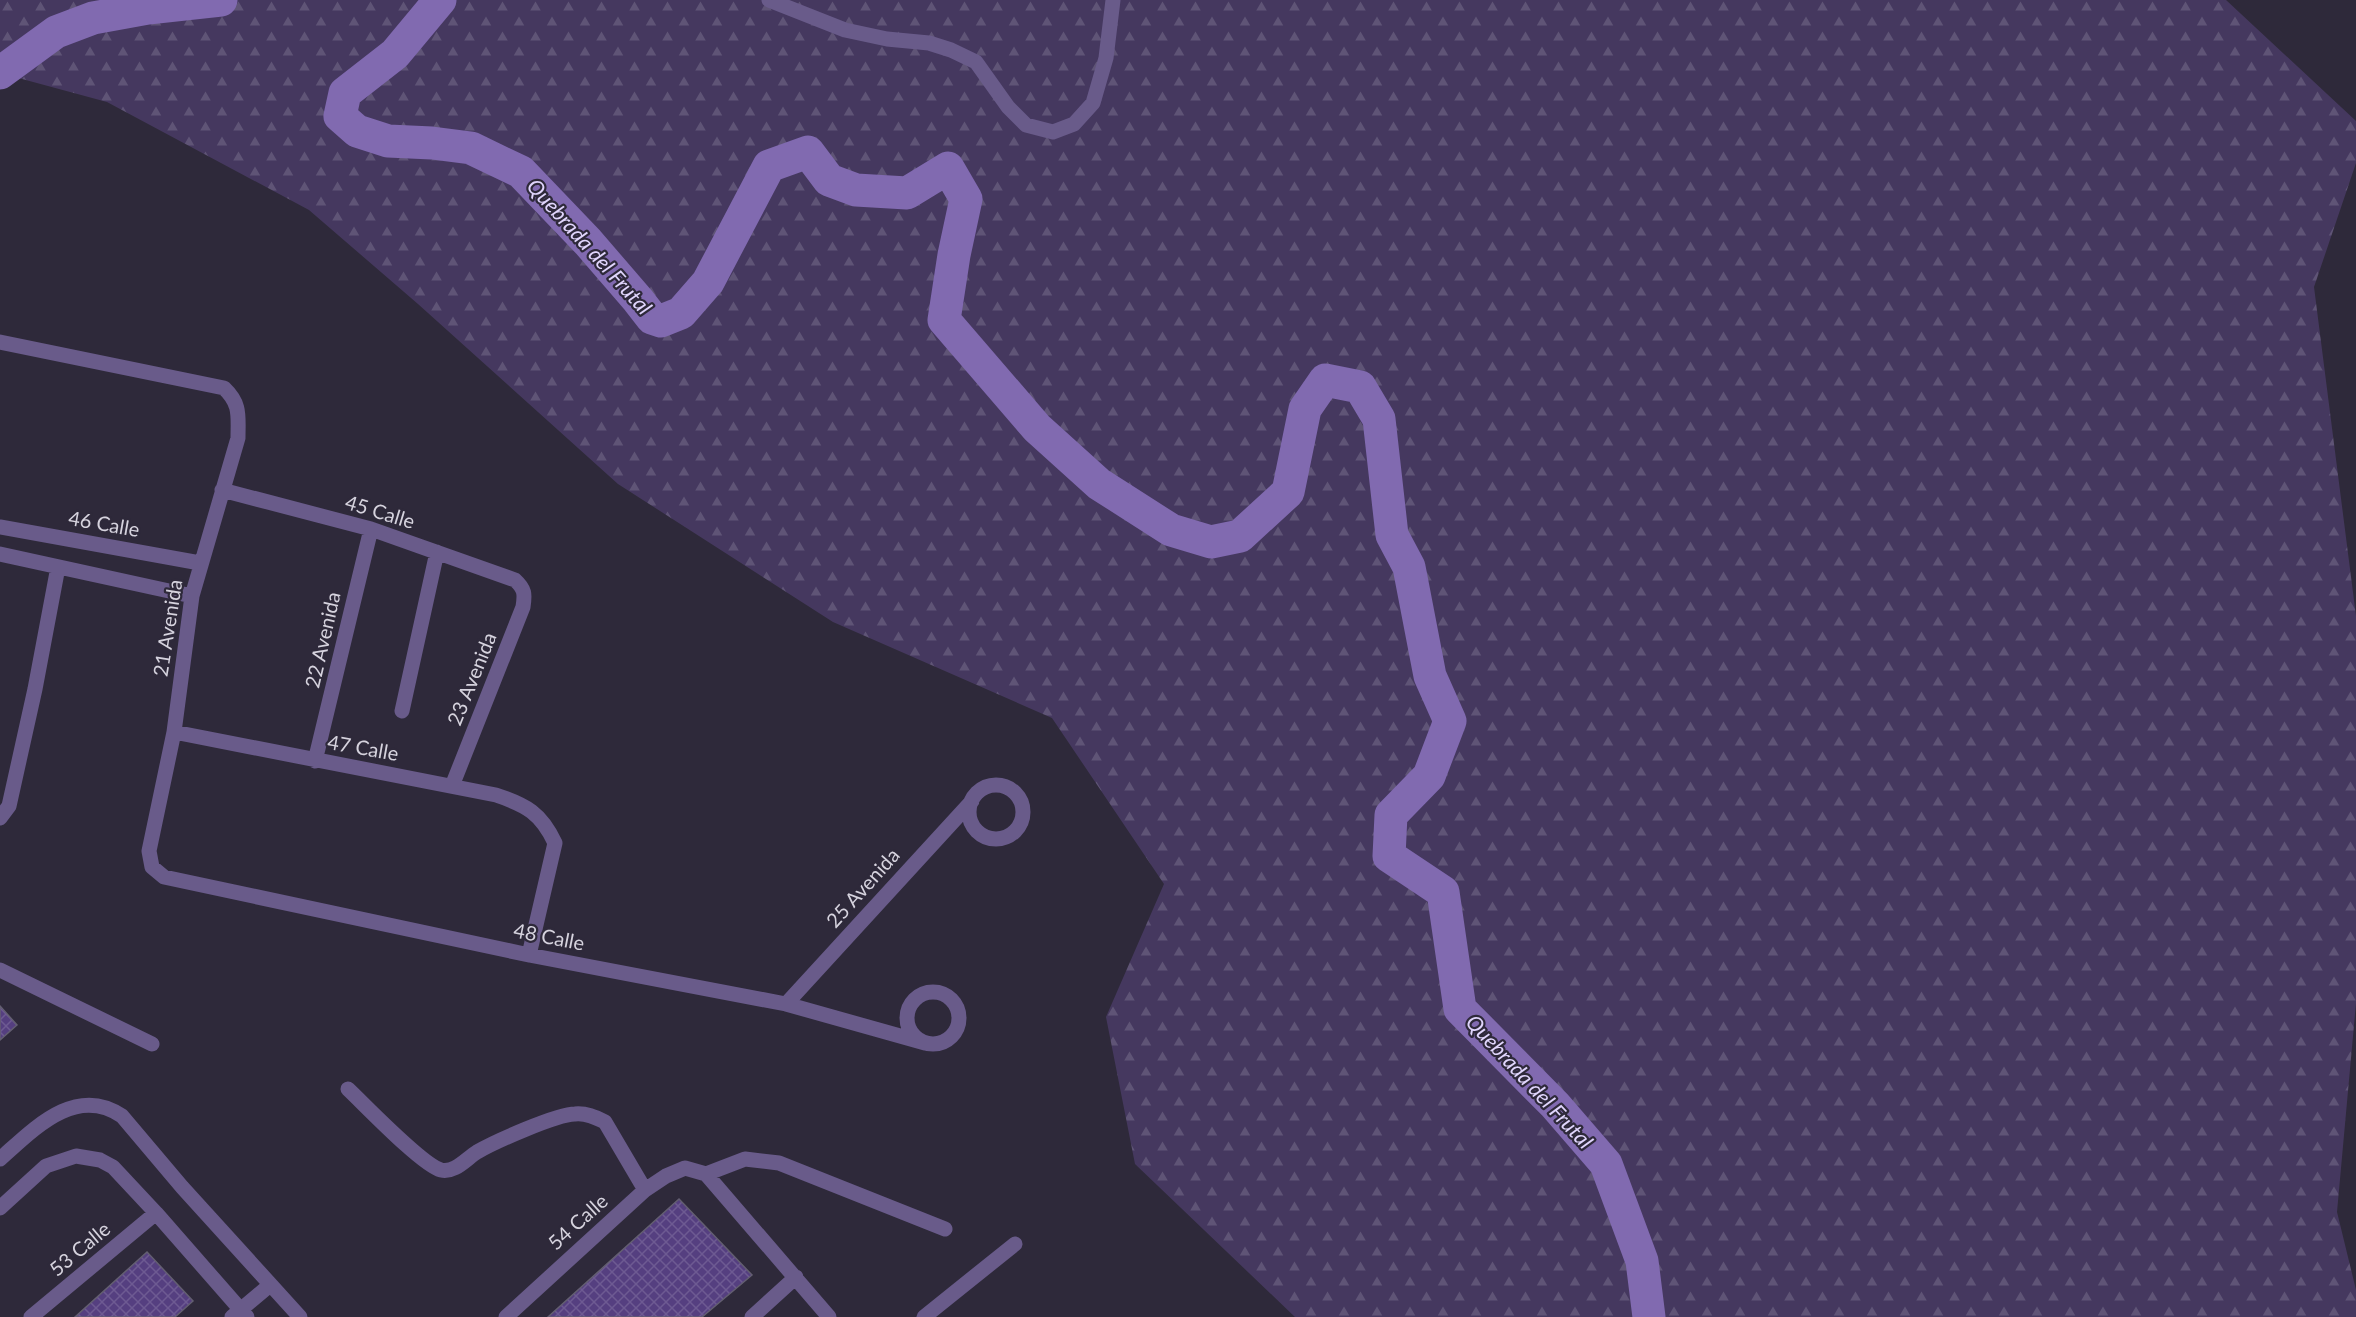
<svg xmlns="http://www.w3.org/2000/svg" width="2356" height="1317" viewBox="0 0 2356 1317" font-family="Lato,sans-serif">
<defs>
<pattern id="forest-firs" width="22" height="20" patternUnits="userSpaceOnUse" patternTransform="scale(1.5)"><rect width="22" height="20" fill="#45385f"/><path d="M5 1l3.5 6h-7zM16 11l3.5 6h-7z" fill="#5f5476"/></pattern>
<pattern id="building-cross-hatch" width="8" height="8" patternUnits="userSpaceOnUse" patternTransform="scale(1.5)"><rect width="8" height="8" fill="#553f80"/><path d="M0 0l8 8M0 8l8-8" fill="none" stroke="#6d5a92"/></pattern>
</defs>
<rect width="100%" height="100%" fill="#2e293a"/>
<!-- forest -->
<path fill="url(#forest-firs)" d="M 0,0 L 2226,0 L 2356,121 L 2356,163 L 2314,287 L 2356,616 L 2356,1003 L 2337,1212 L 2356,1290 L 2356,1317 L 1295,1317 L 1135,1164 L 1106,1017 L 1164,884 L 1052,718 L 833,622 L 618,484 L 418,304 L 309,210 L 107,102 L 0,73 Z"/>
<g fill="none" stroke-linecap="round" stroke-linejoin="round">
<!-- river -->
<path stroke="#816ab0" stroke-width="33" d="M 440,0 L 395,54 L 345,93 L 340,116 L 357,131 L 388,141 L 432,143 L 471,148 L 521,172 L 588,242 L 638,300 L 652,318 L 661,321 L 681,313 L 708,282 L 769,166 L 808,152 L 829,180 L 856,190 L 907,193 L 948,168 L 966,199 L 954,255 L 944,320 L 1037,428 L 1099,484 L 1171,530 L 1211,542 L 1240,536 L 1288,492 L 1305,409 L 1325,380 L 1360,387 L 1379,419 L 1392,535 L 1409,567 L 1430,676 L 1450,721 L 1429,776 L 1391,815 L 1389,856 L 1443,892 L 1460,1009 L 1555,1105 L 1606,1164 L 1642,1261 L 1649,1317
M 0,73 L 56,32 L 93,18 L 148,8 L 221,0"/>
</g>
<!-- building -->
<path fill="url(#building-cross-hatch)" stroke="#635e71" stroke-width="1.5" d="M 0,1006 L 17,1025 L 0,1040 Z
M 679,1199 L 752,1275 L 702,1317 L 548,1317 Z
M 147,1252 L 193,1301 L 175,1317 L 75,1317 Z"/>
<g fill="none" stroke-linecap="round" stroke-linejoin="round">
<!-- minor -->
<path stroke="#695b8a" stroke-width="15" d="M 769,0 L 845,30 L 887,39 L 929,43 L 951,50 L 976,62 L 1008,107 L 1026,125 L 1053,132 L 1074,124 L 1093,103 L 1106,58 L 1113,0
M 0,342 L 224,388 C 241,404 238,416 238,438 L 192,596 L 174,732 L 149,851 L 152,867 L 164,877 L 529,955 L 786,1004 L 925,1043
M 222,490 L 371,529 L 515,580 C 525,589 525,594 523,607 L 452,786
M 0,527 L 200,563
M 0,554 L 192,596
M 402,711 L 437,552
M 174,732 L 496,795 C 526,805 541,813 555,843 L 529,955
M 315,761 L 371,529
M969 812a27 27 0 1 1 54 0a27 27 0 1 1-54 0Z
M 0,818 L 9,806 L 35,689 L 58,567
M 0,970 L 152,1044
M907 1018a26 26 0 1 1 52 0a26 26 0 1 1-52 0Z
M 786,1004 L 972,801
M 348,1089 C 365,1105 422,1165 441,1170 C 455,1173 466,1159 477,1152 C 494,1142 557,1114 575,1114 C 586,1113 595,1117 605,1122 L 645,1190
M 0,1159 C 33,1130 75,1084 122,1116 L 182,1187 L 300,1317
M 706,1174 L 745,1159 L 779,1163 L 945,1229
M 0,1208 L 46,1166 L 76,1156 L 100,1160 L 113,1167 L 156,1213 L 247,1317
M 31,1317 L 156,1213
M 232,1317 L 270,1285
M 506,1317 L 645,1190 L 666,1176 L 685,1168 L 706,1174 L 829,1317
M 752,1317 L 796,1277
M 924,1317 L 1015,1244"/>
</g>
<g text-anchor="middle" stroke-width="4.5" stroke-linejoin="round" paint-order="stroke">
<!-- street labels -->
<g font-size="20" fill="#d6d3de" stroke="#2e293a">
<text transform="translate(380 512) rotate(17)" y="7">45 Calle</text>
<text transform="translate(104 524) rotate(10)" y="7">46 Calle</text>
<text transform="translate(168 628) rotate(-81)" y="7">21 Avenida</text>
<text transform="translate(323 640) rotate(-77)" y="7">22 Avenida</text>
<text transform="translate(472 679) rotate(-68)" y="7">23 Avenida</text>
<text transform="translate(363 748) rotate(10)" y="7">47 Calle</text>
<text transform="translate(863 888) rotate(-48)" y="7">25 Avenida</text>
<text transform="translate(549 937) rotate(11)" y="7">48 Calle</text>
<text transform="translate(578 1222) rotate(-42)" y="7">54 Calle</text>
<text transform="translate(80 1249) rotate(-40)" y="7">53 Calle</text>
</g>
<!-- water labels -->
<g font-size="21" font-style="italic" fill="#e1d6fd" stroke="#2e293a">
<text transform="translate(589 247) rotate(48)" y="7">Quebrada del Frutal</text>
<text transform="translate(1529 1082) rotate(47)" y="7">Quebrada del Frutal</text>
</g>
</g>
</svg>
